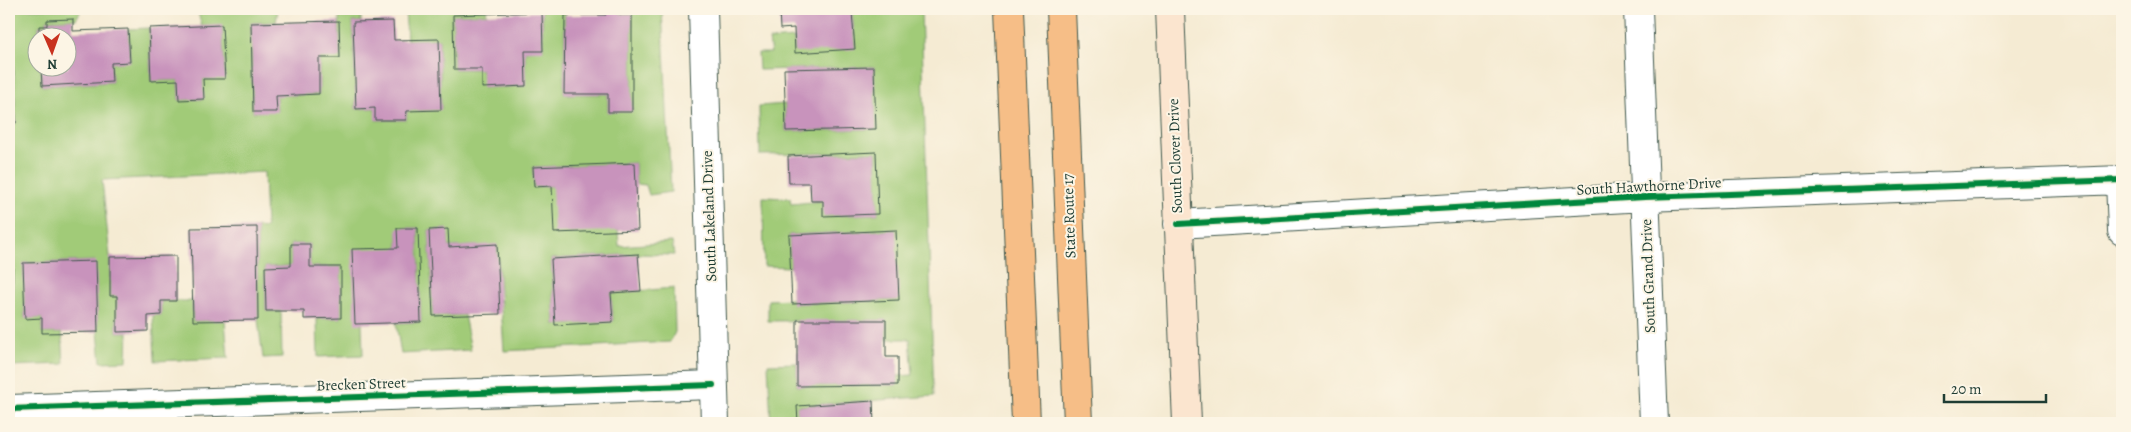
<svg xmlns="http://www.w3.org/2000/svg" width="2131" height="432" viewBox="0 0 2131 432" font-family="Alegreya,serif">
<rect width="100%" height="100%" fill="#fcf5e5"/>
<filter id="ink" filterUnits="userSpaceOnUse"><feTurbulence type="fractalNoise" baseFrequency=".02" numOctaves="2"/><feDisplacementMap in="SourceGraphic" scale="10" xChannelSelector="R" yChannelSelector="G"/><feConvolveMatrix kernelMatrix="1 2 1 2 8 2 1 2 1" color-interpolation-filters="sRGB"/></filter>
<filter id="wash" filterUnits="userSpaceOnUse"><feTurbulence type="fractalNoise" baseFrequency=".0096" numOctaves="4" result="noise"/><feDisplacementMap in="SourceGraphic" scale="20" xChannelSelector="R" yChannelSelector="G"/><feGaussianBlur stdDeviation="1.12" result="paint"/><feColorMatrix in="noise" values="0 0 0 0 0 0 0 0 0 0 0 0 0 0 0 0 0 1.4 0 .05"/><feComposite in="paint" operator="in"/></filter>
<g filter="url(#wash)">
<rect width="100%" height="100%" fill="#f5ebd3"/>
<!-- green -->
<path fill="#a1cb78" stroke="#608456" d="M 9,9 L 82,9 L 76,19 L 47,20 L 47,26 L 39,26 L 38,68 L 41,68 L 42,86 L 112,82 L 111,63 L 130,61 L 128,29 L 149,28 L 151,81 L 178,80 L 179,100 L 203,99 L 203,79 L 225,78 L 222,26 L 202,27 L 197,9 L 289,9 L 278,10 L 276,22 L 251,23 L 253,112 L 277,111 L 276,96 L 319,94 L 319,58 L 340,57 L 339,9 L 361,9 L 361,22 L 353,22 L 356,109 L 375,108 L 376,120 L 406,120 L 407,111 L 441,109 L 439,39 L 407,40 L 405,10 L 396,9 L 486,9 L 487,14 L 453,15 L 454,69 L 482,69 L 483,88 L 525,86 L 525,51 L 543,50 L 542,9 L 565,9 L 564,94 L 608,94 L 608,112 L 632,111 L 632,14 L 620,14 L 620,9 L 662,9 L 671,192 L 649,195 L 646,185 L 636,184 L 635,163 L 533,167 L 534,187 L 552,186 L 618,230 L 619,246 L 672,242 L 674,255 L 638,254 L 551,259 L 555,325 L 613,321 L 611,293 L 674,288 L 675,332 L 670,342 L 504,351 L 497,245 L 449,247 L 447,229 L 429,230 L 433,316 L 464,315 L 471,350 L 401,354 L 396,323 L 421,322 L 418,228 L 398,228 L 398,248 L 362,323 L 363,355 L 318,357 L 317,319 L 341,318 L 341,267 L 310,267 L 310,244 L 291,244 L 291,266 L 265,267 L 266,311 L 281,312 L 282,357 L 263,358 L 258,320 L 257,227 L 266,228 L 264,172 L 102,180 L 110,257 L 110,296 L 117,296 L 117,332 L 128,332 L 127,361 L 101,362 L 98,332 L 95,261 L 24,263 L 25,318 L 42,318 L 42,333 L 62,333 L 64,364 L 9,366 L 9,334 L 12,334 L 13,257 L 9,257 L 9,124 L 16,123 L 12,35 L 9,35 Z
M 869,9 L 921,9 L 934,396 L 797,406 L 798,423 L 771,423 L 768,364 L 797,363 L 797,386 L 897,385 L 898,376 L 913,375 L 910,339 L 886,339 L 886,320 L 768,321 L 768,300 L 792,299 L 793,304 L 898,300 L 895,230 L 789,235 L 791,267 L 764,266 L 763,197 L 790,198 L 791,204 L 823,201 L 824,216 L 878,214 L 876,152 L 760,155 L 759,106 L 785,104 L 786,131 L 876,129 L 874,67 L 759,70 L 758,53 L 771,53 L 769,40 L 794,38 L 795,52 L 855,48 L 852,12 L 869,10 Z
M 161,301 L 192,301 L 193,321 L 225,320 L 228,358 L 155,361 L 153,315 L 161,315 Z"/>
<g id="blocks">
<!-- building -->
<path fill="#c893bc" d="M 606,9 L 620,9 L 620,14 L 632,14 L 632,112 L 608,112 L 608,94 L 564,94 L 565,15 L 606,15 Z
M 779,9 L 869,9 L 869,11 L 852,12 L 855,49 L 795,53 L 794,28 L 780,29 Z
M 542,12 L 543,51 L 525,51 L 526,86 L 482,88 L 482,69 L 454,69 L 453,15 Z
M 73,19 L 73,31 L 128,29 L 130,62 L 111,63 L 112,82 L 42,86 L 41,68 L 68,68 L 68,38 L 39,38 L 39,26 L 47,26 L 47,20 Z
M 339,21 L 340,58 L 319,58 L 319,94 L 276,96 L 277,112 L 253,112 L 251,23 Z
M 393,21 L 394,40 L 439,39 L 441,110 L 407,111 L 406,120 L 375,120 L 375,108 L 356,109 L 353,22 Z
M 222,25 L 225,79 L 203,79 L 204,99 L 179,100 L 178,80 L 151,81 L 149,28 Z
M 9,35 L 12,35 L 16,123 L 9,124 Z
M 874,67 L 876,129 L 786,131 L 784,69 Z
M 876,152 L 878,214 L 823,216 L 823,201 L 811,201 L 810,183 L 789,183 L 788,156 Z
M 635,163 L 638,230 L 554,233 L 552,186 L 534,187 L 533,167 Z
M 257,227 L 258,320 L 193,321 L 191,228 Z
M 397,228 L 418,228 L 421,322 L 355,324 L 352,249 L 398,248 Z
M 448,229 L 449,247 L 497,244 L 500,314 L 433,316 L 429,230 Z
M 896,230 L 899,300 L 792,304 L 789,235 Z
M 291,244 L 310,244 L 310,267 L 341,267 L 341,318 L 304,319 L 304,311 L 266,311 L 265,267 L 291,266 Z
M 638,254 L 641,291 L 611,293 L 613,322 L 555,325 L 551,259 Z
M 176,256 L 176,301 L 161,301 L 161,315 L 148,316 L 148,331 L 117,332 L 117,296 L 110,296 L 110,257 Z
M 9,257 L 13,257 L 12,334 L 9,334 Z
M 96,261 L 98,332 L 42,333 L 42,318 L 25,319 L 23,263 Z
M 797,320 L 886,320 L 886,357 L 898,357 L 898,385 L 797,386 Z
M 873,401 L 874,423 L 798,423 L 797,406 Z"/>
</g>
</g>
<g filter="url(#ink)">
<use href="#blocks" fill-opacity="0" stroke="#3f574c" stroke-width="1"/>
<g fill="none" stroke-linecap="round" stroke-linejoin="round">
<defs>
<path id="street" d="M 703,9 L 715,423
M 1638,9 L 1654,423
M 2120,181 L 2122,231
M 1178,224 L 1645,197 L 2122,180
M 9,409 L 713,385"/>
<path id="secondary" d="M 1170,9 L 1187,423"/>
<path id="highway" d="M 1009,9 L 1026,423
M 1061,9 L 1078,423"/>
</defs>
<!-- street casing -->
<use href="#street" stroke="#3f574c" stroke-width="30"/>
<!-- secondary casing -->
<use href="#secondary" stroke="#3f574c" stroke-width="30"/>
<!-- highway casing -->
<use href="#highway" stroke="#3f574c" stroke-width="30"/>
<!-- street -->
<use href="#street" stroke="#fff" stroke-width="28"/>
<!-- secondary -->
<use href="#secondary" stroke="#fbe5cf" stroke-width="28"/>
<!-- highway -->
<use href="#highway" stroke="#f6be87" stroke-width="28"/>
<defs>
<path id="cycleway" d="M 1178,224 L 1645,197 L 2122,180
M 9,409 L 713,385"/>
</defs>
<!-- cycleway casing -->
<use href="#cycleway" stroke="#fcf5e5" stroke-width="9"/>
<!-- cycleway -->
<use href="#cycleway" stroke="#00873e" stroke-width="6"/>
</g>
</g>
<g text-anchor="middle" stroke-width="4" stroke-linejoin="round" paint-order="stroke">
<!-- street labels -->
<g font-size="15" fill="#1f3d34" stroke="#fcf5e5">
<text transform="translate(1175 156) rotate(-92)" y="5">South Clover Drive</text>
<text transform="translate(1649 186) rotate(-3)" y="5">South Hawthorne Drive</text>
<text transform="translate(709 216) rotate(-92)" y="5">South Lakeland Drive</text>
<text transform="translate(1069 216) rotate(-92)" y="5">State Route 17</text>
<text transform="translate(1648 276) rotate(-92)" y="5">South Grand Drive</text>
<text transform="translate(361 384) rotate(-2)" y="5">Brecken Street</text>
</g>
</g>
<!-- margin -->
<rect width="2131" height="432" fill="none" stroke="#fcf5e5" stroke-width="30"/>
<!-- north arrow -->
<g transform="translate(52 52) rotate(178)"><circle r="24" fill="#fcf5e5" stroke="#a4ab9e"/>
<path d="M0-4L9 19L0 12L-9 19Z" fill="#c8321e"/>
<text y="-8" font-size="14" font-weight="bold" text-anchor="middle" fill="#1f3d34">N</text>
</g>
<!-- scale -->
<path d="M1944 394v8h102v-8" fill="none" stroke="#1f3d34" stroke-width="2.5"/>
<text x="1951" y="394" font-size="15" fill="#1f3d34" stroke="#fcf5e5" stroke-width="4" paint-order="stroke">20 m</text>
</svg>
